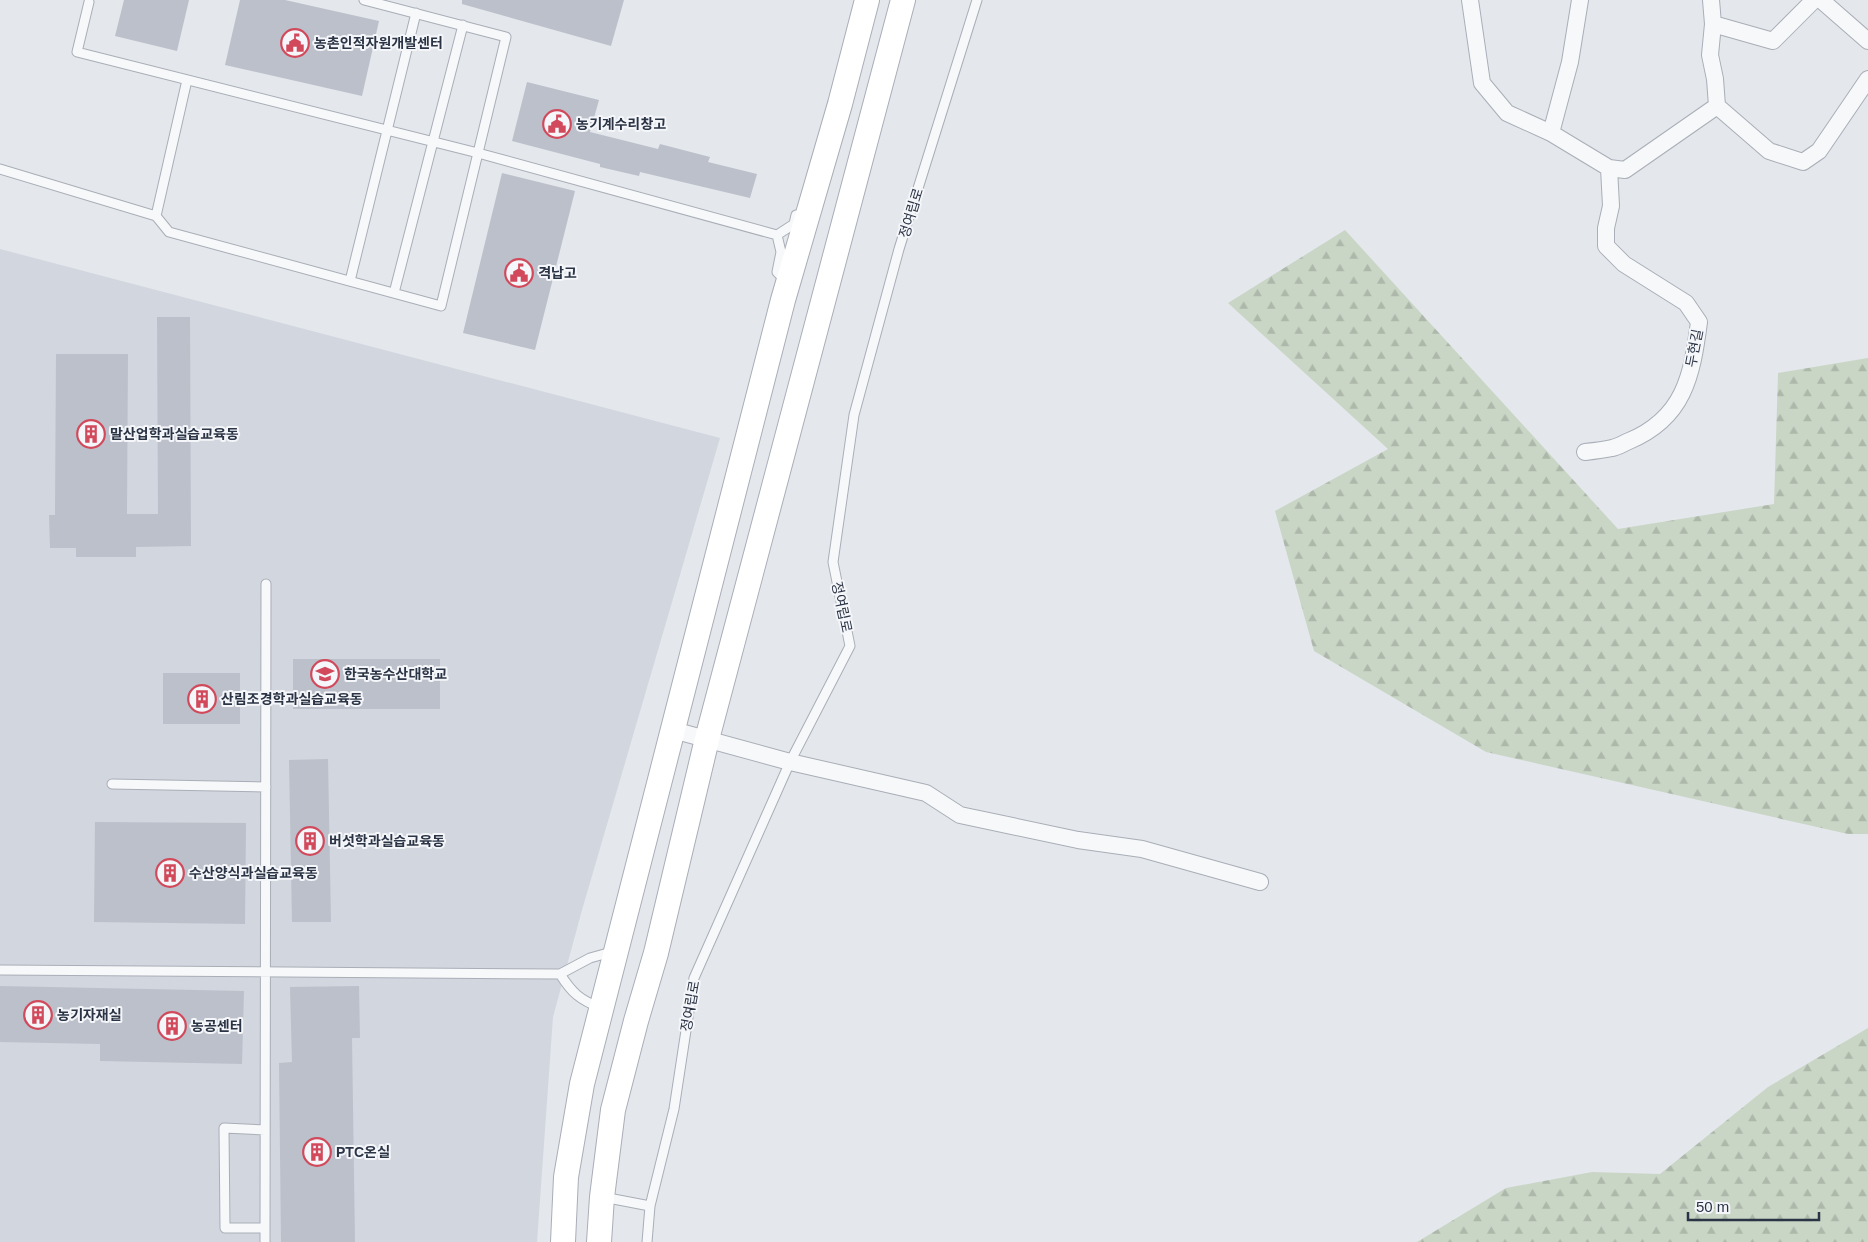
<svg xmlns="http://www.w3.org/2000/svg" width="1868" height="1242" viewBox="0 0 1868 1242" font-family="Helvetica,'Noto Sans KR',sans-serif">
<defs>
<pattern id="forest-firs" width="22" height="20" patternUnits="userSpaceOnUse" patternTransform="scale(1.25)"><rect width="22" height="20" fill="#c9d6c5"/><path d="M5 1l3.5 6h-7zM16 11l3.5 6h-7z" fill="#adb8ab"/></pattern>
</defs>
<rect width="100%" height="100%" fill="#e4e7ec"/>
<!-- built -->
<path fill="#d2d6de" d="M 0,249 L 720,438 L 582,910 L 553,1017 L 537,1242 L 0,1242 Z"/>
<!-- forest -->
<path fill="url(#forest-firs)" d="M 1345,230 L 1618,529 L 1774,504 L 1778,373 L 1868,358 L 1868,834 L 1848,834 L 1486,752 L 1314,651 L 1275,511 L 1388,449 L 1228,303 Z
M 1868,1028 L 1868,1242 L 1417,1242 L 1506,1188 L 1592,1172 L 1660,1174 L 1768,1087 Z"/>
<!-- building -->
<path fill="#bbc0ca" d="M 124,0 L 189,0 L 177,51 L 115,36 Z
M 240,0 L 285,0 L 379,21 L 362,96 L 225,65 Z
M 462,0 L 624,0 L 611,46 L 462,4 Z
M 527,82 L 599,100 L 590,132 L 658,149 L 660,144 L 710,157 L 708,162 L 757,174 L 750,198 L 640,172 L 639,176 L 600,167 L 600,164 L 512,141 Z
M 502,173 L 575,191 L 535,350 L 463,333 Z
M 157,317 L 190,317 L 191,546 L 136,547 L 136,557 L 76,557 L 76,548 L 50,548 L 49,515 L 55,515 L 56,354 L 128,354 L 127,514 L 158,514 Z
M 293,659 L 440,659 L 440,709 L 293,709 Z
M 163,673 L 240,673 L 240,724 L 163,724 Z
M 328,759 L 331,922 L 292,922 L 289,760 Z
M 95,822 L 246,823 L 245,924 L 94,922 Z
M 0,986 L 244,991 L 242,1064 L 100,1061 L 100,1044 L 0,1042 Z
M 359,986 L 360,1038 L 352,1038 L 355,1242 L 281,1242 L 279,1063 L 292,1062 L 290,987 Z"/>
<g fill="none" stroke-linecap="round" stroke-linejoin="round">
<defs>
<path id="lane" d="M 89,2 L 77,52 L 478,153 L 777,235
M 0,169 L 156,216 L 169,232 L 441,306 L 506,37 L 364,0
M 156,216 L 187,80
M 777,235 L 794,224 L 796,215
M 777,235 L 781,252 L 777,272 L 786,281
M 350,281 L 416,13
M 394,293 L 463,25
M 112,784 L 266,787
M 0,970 L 560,974 L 590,958 L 615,951
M 560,974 C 572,993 580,1000 601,1008
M 265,1130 L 224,1128 L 225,1228 L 265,1228
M 603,1197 L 650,1206 L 674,1109 L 694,978 L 790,762 L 850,646 L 833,562 L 854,415 L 899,249 L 977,0
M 265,1242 L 266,584
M 647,1242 L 650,1206"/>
<path id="street" d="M 1470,0 L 1482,83 L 1507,113 L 1551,133 L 1609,168 L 1625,170 L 1717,106 L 1769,151 L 1803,162 L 1819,151 L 1868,79
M 1711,0 L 1713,24 L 1710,55 L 1715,79 L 1717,106
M 1821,0 L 1868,41
M 1713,24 L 1773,41 L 1814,0
M 1551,133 L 1570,62 L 1580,0
M 1585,452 C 1594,451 1603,450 1612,448 C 1618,447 1624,443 1629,441 C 1684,418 1692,376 1699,322 L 1686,303 L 1624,264 L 1606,246 L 1606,228 L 1611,206 L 1609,168
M 673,730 L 790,762 L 926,793 L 960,815 L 1078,840 L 1142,849 L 1260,882"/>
<path id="secondary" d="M 563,1242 L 566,1177 L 582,1084 L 783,300 L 840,104 L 867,0
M 599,1242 L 602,1197 L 613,1110 L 636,1021 L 656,953 L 707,739 L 903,0"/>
</defs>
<!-- lane casing -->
<use href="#lane" stroke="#a9aeb7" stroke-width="11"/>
<!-- street casing -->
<use href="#street" stroke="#a9aeb7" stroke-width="18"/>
<!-- secondary casing -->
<use href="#secondary" stroke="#a9aeb7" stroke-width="26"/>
<!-- lane -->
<use href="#lane" stroke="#f7f8fa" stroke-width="9"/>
<!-- street -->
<use href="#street" stroke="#f7f8fa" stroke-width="16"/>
<!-- secondary -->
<use href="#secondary" stroke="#fff" stroke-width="24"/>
</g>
<!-- icons -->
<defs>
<symbol id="civic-ring" viewBox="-11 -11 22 22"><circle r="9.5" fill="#f4f6f9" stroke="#d1495b" stroke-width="1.5"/><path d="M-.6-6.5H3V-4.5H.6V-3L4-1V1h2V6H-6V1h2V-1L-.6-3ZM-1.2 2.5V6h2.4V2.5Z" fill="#d1495b"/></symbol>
<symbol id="building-ring" viewBox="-11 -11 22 22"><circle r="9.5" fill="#f4f6f9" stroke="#d1495b" stroke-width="1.5"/><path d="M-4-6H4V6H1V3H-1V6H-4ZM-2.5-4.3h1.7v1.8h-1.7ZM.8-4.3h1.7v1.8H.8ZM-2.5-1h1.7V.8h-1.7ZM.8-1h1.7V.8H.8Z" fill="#d1495b"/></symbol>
<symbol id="university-ring" viewBox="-11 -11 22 22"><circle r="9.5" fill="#f4f6f9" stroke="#d1495b" stroke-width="1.5"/><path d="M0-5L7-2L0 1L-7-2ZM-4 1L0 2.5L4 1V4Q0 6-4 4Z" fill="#d1495b"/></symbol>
</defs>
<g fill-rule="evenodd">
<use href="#civic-ring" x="279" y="27" width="32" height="32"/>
<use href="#civic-ring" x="541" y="108" width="32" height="32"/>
<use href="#civic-ring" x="503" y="257" width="32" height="32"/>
<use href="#building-ring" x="75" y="418" width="32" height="32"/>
<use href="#university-ring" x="309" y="658" width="32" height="32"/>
<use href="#building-ring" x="186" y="683" width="32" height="32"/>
<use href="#building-ring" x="294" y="825" width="32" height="32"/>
<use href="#building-ring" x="154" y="857" width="32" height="32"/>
<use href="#building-ring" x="22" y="999" width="32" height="32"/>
<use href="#building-ring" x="156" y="1010" width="32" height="32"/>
<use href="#building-ring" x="301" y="1136" width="32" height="32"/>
</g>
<g text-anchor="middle" stroke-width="4" stroke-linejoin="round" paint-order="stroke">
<!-- poi labels -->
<g font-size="14" font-weight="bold" fill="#2b3445" stroke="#f4f6f9" text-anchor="start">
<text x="314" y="48">농촌인적자원개발센터</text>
<text x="576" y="129">농기계수리창고</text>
<text x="538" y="278">격납고</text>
<text x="110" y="439">말산업학과실습교육동</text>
<text x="344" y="679">한국농수산대학교</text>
<text x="221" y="704">산림조경학과실습교육동</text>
<text x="329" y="846">버섯학과실습교육동</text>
<text x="189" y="878">수산양식과실습교육동</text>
<text x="57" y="1020">농기자재실</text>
<text x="191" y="1031">농공센터</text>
<text x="336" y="1157">PTC온실</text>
</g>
<!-- street labels -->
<g font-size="14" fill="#2b3445" stroke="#f4f6f9">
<text transform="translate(911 213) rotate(-73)" y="5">정여립로</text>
<text transform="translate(1694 348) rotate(-79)" y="5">두현길</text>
<text transform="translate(842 607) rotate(78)" y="5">정여립로</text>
<text transform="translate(690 1006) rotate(-80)" y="5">정여립로</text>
</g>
</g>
<!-- scale -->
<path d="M1688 1212v8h131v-8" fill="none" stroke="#2b3445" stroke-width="2.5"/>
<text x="1696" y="1212" font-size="15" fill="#2b3445" stroke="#f4f6f9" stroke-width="4" paint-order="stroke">50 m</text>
</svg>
